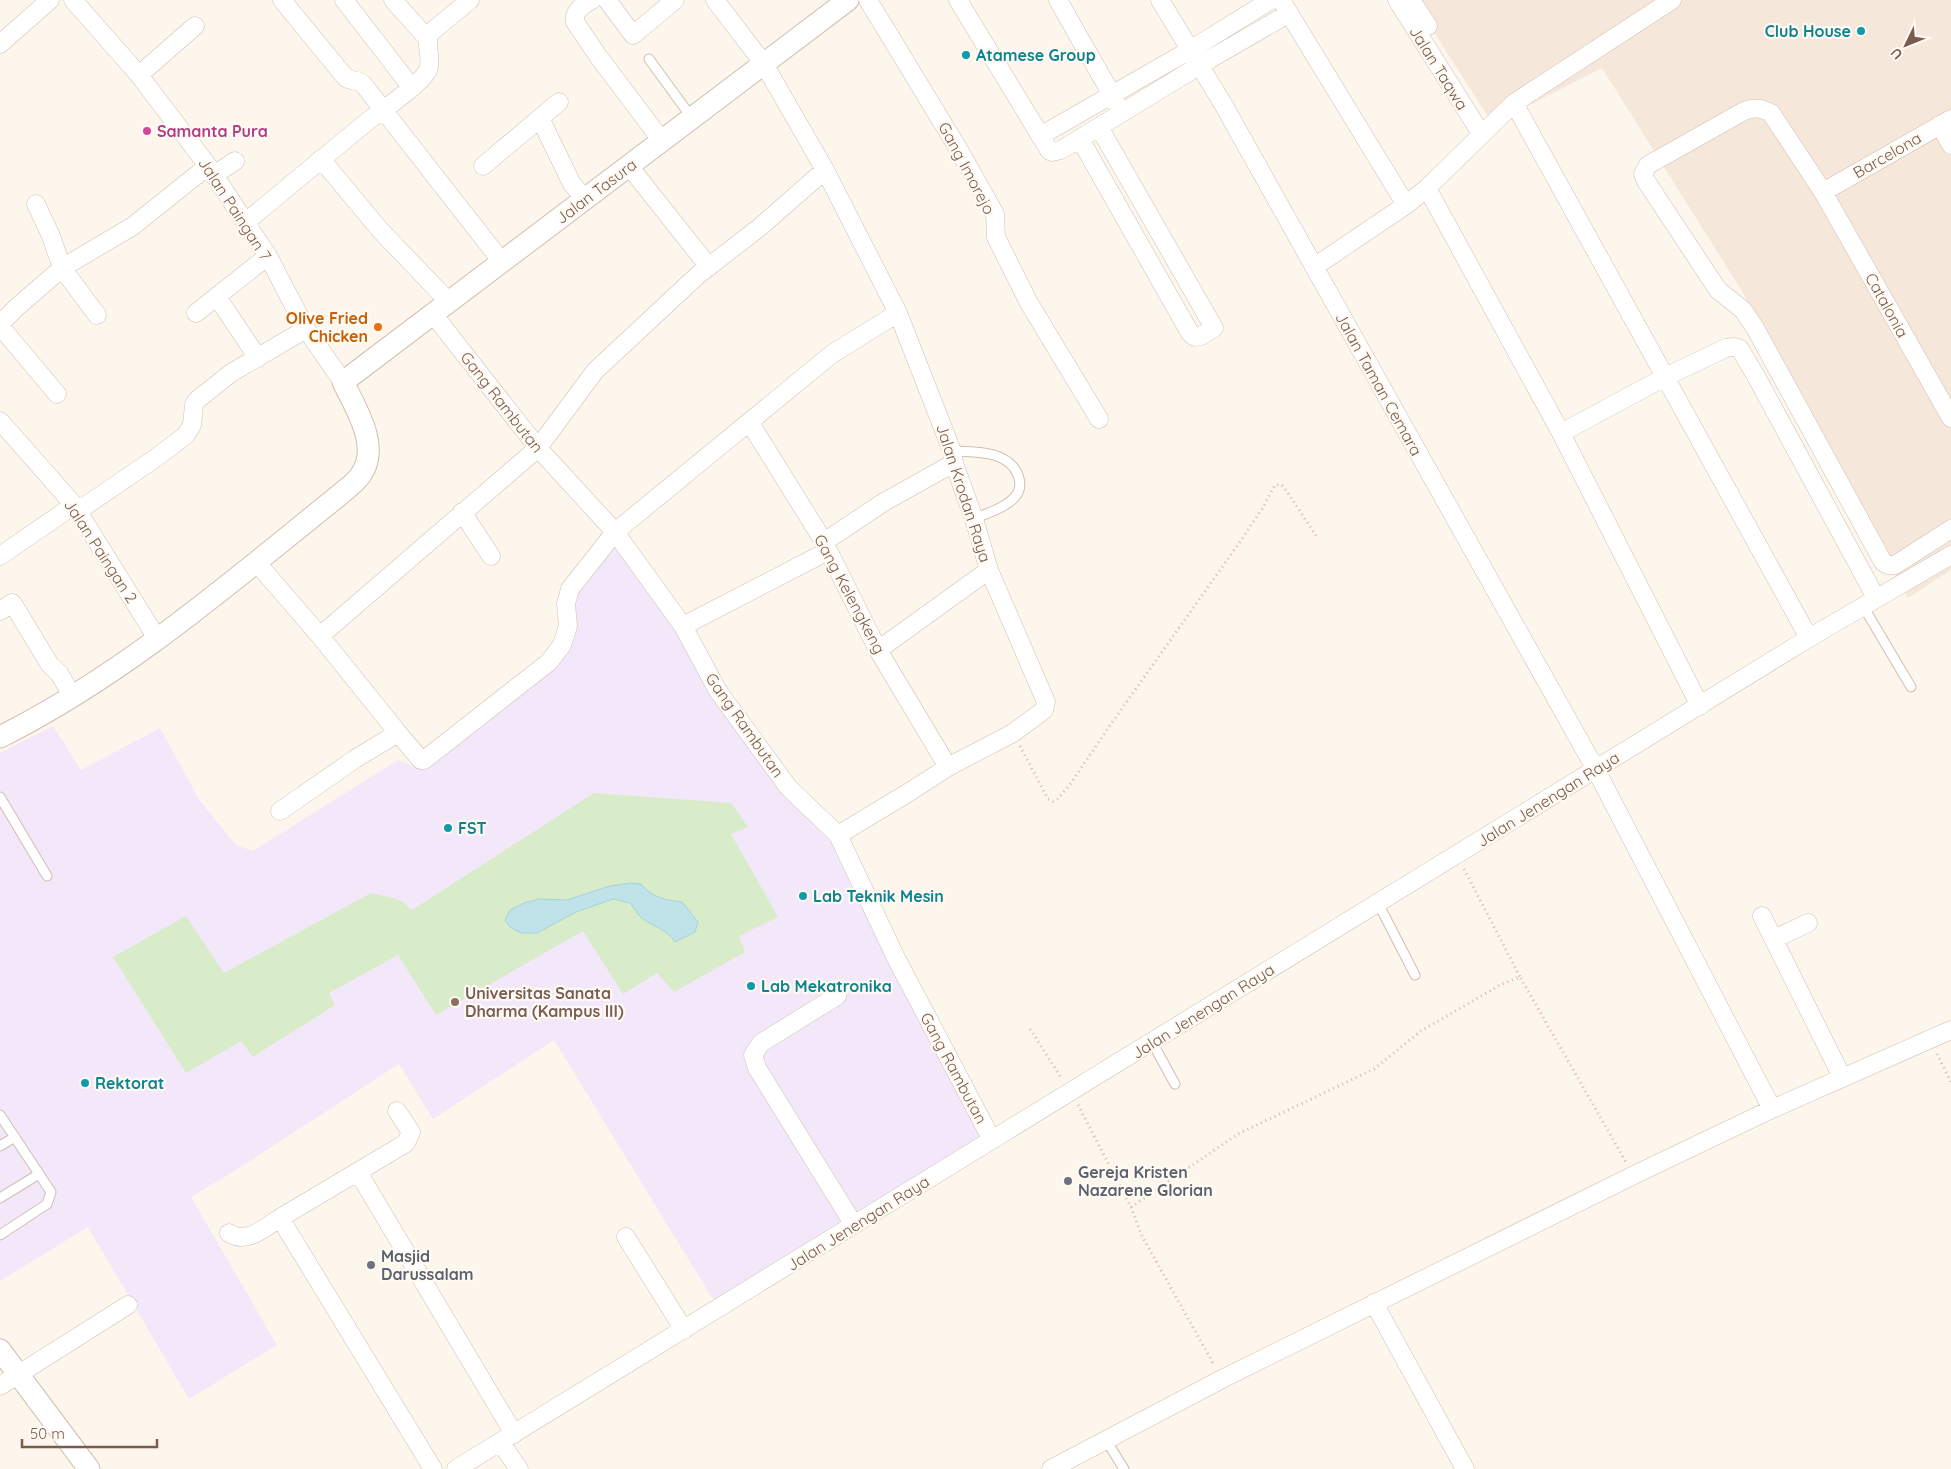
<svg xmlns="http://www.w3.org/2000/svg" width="1951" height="1469" viewBox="0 0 1951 1469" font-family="Quicksand,sans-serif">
<rect width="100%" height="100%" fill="#fdf6ec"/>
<!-- residential -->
<path fill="#f5e8da" d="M 1413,0 L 1951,0 L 1951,570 L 1908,598 L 1740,288 L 1602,68 L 1493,124 Z"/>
<!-- education -->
<path fill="#f3e8fa" d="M 614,542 L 675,626 L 780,786 L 830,841 L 889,963 L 982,1137 L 714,1301 L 554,1040 L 433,1119 L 399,1064 L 236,1170 L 191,1197 L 277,1345 L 189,1399 L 88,1227 L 0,1281 L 0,753 L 53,726 L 81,770 L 160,728 L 200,801 L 236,845 L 253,851 L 398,760 L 420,769 L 566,652 L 575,595 Z"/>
<!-- green -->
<path fill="#d8ecc9" d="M 594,793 L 731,803 L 748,827 L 731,834 L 778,917 L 739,936 L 745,952 L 674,992 L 657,973 L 623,994 L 583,931 L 436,1015 L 398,955 L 329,993 L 335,1005 L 253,1057 L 241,1041 L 186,1073 L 113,957 L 186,916 L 224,973 L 371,893 L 400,900 L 412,910 Z"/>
<!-- water -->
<path fill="#bfe3e8" stroke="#a5d3da" d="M 630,883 L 641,884 C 652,898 666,900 682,902 L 698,922 L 695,932 L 675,942 C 667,929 654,927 643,919 C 638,915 634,908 630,903 L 613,899 L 576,912 L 537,933 L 521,933 L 510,927 L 505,920 L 510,910 L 524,903 L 539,899 L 567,900 L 610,886 Z"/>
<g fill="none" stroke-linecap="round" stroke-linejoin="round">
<defs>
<path id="service" d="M 649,59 L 692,118
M 952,451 C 975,452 1008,450 1018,475 C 1021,483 1021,490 1015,497 C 1005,508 987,513 974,519
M 1863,606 L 1911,687
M 0,797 L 47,876
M 1378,903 L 1415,975
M 1152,1042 L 1175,1084
M 0,1115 L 51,1192 L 47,1204 L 0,1235
M 0,1146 L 15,1137
M 0,1198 L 39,1174
M 1106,1440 L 1124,1469"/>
<path id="minor" d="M 73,0 L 139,75 L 208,166 L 268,256 L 306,329 L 343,382
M 282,0 L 345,77 C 351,82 357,79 363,84 L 502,262
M 344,0 L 412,88
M 393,0 L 427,38
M 592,0 C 583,5 573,11 575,22 L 598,56 L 662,141
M 607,0 L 633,35 L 675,0
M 715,0 L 764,64 L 825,170 L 898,313 L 952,451 L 954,463 L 974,519 L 989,570 L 1046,702 L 1044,710 L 1013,733 L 948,767 L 911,791 L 838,835
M 868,0 L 959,150 L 995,214 L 996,237 L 1029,303 L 1099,419
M 958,0 L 1049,150 L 1052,152 L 1061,150 L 1210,59 L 1288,14
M 1058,0 L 1117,104
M 1160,0 L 1223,104 L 1596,770 L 1772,1109
M 1397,0 L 1482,135
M 1411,0 L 1428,26
M 1284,5 L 1406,205
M 0,44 L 50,0
M 139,75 L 195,26
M 559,102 L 540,118 L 572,184 L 585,199
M 1514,103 L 1809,638
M 1940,125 L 1951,145
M 1040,136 L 1190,50 L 1271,0
M 1080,139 L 1190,333 L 1195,337 L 1201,336 L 1214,328 L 1099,127
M 321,159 L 380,230 L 449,302
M 483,166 L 540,118
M 629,166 L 709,267
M 214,175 L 235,161
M 1427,188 L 1561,433 L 1700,706
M 1823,192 L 1951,119
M 36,204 L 51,236 L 62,268 L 97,315
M 246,222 C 288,187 330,152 373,117 C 387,107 421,84 428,70 C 433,58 424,43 430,33 L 470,0
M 1314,267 L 1406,205 L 1427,188 L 1514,103 L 1672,0
M 217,297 L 258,358
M 196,313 L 268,256
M 433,314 L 538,448 L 615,532 L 683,626 L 718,691 L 788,787 L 838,835 L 896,958 L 992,1140
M 0,324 L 16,308 L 62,268 L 133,226 L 208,166
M 0,326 L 57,394
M 1951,418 L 1823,192 L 1771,113 C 1761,108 1754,107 1744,111 L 1648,165 L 1643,174 L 1646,181 L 1718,290 L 1743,310 L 1755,328 L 1883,562 L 1888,565 L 1895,565 L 1951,529
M 0,421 L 74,505 L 158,640
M 750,423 L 824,542 L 878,650 L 948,767
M 1561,433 L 1665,377 L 1726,348 C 1732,347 1735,346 1740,349 L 1757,378 L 1876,598
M 78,511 L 157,457 L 186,435 L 192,425 L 194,405 L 197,400 L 231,373 L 306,329
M 462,512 L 491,556
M 824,542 L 884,502 L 954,463
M 0,556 L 74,505
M 256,562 L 320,636 L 398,733
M 0,611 L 12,603 L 13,604 L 50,665 L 59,673 L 72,696
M 683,626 L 828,551
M 320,636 L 538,448 L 595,371 L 698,275 L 760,227 L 825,170
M 878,650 L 989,570
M 280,811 L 355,759 L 398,733 L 421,760 L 424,760 L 549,662 L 562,645 L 568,626 L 566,604 L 570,589 L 615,532 L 832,354 L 898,313
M 1762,916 L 1842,1077
M 1774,939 L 1808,923
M 837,996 L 761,1043 L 753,1055 L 757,1068 L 854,1225
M 397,1111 L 411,1132 L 406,1143 L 280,1218 L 433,1469
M 358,1172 L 514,1434
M 229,1233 C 246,1245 266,1227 280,1218
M 626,1237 L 684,1330
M 1374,1303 L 1465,1469
M 0,1386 L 128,1305
M 500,1442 L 519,1469
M 456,1469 L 1809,638 L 1951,555
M 1051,1469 L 1222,1379 L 1634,1175 L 1772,1109 L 1951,1030"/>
<path id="tertiary" d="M 0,737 C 124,675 230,583 337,497 C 345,490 357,482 362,473 C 380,445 355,407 343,382 L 848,0
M 0,1350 L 89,1469"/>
</defs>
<!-- service casing -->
<use href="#service" stroke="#d1beb0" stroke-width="11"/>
<!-- minor casing -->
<use href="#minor" stroke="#d1beb0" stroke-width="19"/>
<!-- tertiary casing -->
<use href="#tertiary" stroke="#d1beb0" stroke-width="23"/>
<!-- path -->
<path stroke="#d9b8a5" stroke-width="3" stroke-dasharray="1 4" stroke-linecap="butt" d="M 1020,746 L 1048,799 L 1053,801 L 1057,800 L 1071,783 L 1111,724 L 1237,546 L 1262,509 L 1275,485 L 1282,485 L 1286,490 L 1317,537
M 1464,869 L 1520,977
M 1030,1029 L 1062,1079
M 1937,1054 L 1951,1082
M 1078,1105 L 1131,1207 L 1142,1236 L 1214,1365
M 1131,1207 L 1238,1134 L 1374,1069 L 1421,1031 L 1502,984 L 1520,977 L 1626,1162"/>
<!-- service -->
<use href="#service" stroke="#fff" stroke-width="9"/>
<!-- minor -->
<use href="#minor" stroke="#fff" stroke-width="18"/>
<!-- tertiary -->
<use href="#tertiary" stroke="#fff" stroke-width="21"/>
</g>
<!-- markers -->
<g fill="#0f9aa8" stroke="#fffaf3" stroke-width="2">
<circle cx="1861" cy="31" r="5"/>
<circle cx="966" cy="55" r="5"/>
<circle cx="448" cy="828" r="5"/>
<circle cx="803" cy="896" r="5"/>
<circle cx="751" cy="986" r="5"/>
<circle cx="85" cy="1083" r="5"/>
</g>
<circle fill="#d1479c" stroke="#fffaf3" stroke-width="2" cx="147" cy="131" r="5"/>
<circle fill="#e8710a" stroke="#fffaf3" stroke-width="2" cx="378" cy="327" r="5"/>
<circle fill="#8d6e63" stroke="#fffaf3" stroke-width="2" cx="455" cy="1002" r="5"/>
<g fill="#6b7280" stroke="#fffaf3" stroke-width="2">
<circle cx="1068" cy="1181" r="5"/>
<circle cx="371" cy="1265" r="5"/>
</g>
<g text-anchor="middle" stroke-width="4.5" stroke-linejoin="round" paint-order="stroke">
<!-- culture labels -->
<g font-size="16" font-weight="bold" fill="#0d838f" stroke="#fffaf3" text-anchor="start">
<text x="1851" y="37" text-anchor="end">Club House</text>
<text x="976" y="61">Atamese Group</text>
<text x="458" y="834">FST</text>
<text x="813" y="902">Lab Teknik Mesin</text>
<text x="761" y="992">Lab Mekatronika</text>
<text x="95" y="1089">Rektorat</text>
</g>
<!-- street labels -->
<g font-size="16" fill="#7a5c4d" stroke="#fffaf3">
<text transform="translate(1439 68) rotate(58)" y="6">Jalan Taqwa</text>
<text transform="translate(1887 155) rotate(-30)" y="6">Barcelona</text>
<text transform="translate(967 168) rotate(62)" y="6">Gang Imorejo</text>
<text transform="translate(596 191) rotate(-37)" y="6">Jalan Tasura</text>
<text transform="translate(235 209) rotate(57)" y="6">Jalan Paingan 7</text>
<text transform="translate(1887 305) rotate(61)" y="6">Catalonia</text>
<text transform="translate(1379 384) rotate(61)" y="6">Jalan Taman Cemara</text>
<text transform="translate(502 402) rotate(52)" y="6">Gang Rambutan</text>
<text transform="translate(964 493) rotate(72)" y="6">Jalan Krodan Raya</text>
<text transform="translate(101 551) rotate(57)" y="6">Jalan Paingan 2</text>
<text transform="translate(850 594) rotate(62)" y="6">Gang Kelengkeng</text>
<text transform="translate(745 725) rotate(55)" y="6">Gang Rambutan</text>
<text transform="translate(1548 799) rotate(-32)" y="6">Jalan Jenengan Raya</text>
<text transform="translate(1203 1011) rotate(-32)" y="6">Jalan Jenengan Raya</text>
<text transform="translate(954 1068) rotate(62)" y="6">Gang Rambutan</text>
<text transform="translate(858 1223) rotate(-32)" y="6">Jalan Jenengan Raya</text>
</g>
<!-- hotel labels -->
<g font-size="16" font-weight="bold" fill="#b23c85" stroke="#fffaf3" text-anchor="start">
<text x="157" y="137">Samanta Pura</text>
</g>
<!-- food labels -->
<g font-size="16" font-weight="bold" fill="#c56008" stroke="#fffaf3" text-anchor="end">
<text x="368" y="324">Olive Fried<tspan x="368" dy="18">Chicken</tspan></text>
</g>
<!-- education labels -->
<g font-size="16" font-weight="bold" fill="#785e54" stroke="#fffaf3" text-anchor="start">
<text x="465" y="999">Universitas Sanata<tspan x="465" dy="18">Dharma (Kampus III)</tspan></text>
</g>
<!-- worship labels -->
<g font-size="16" font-weight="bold" fill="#5b616d" stroke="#fffaf3" text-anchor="start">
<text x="1078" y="1178">Gereja Kristen<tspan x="1078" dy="18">Nazarene Glorian</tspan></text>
<text x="381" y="1262">Masjid<tspan x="381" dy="18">Darussalam</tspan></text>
</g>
</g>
<!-- north arrow -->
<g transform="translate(1906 45) rotate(227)" stroke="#fffaf3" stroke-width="4" paint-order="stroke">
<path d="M0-4L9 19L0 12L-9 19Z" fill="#7a5c4d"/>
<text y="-8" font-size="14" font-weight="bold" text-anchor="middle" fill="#7a5c4d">U</text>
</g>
<!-- scale -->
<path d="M22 1439v8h135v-8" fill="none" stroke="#7a5c4d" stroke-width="2.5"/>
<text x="30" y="1439" font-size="15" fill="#7a5c4d" stroke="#fffaf3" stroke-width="4" paint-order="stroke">50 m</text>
</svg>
